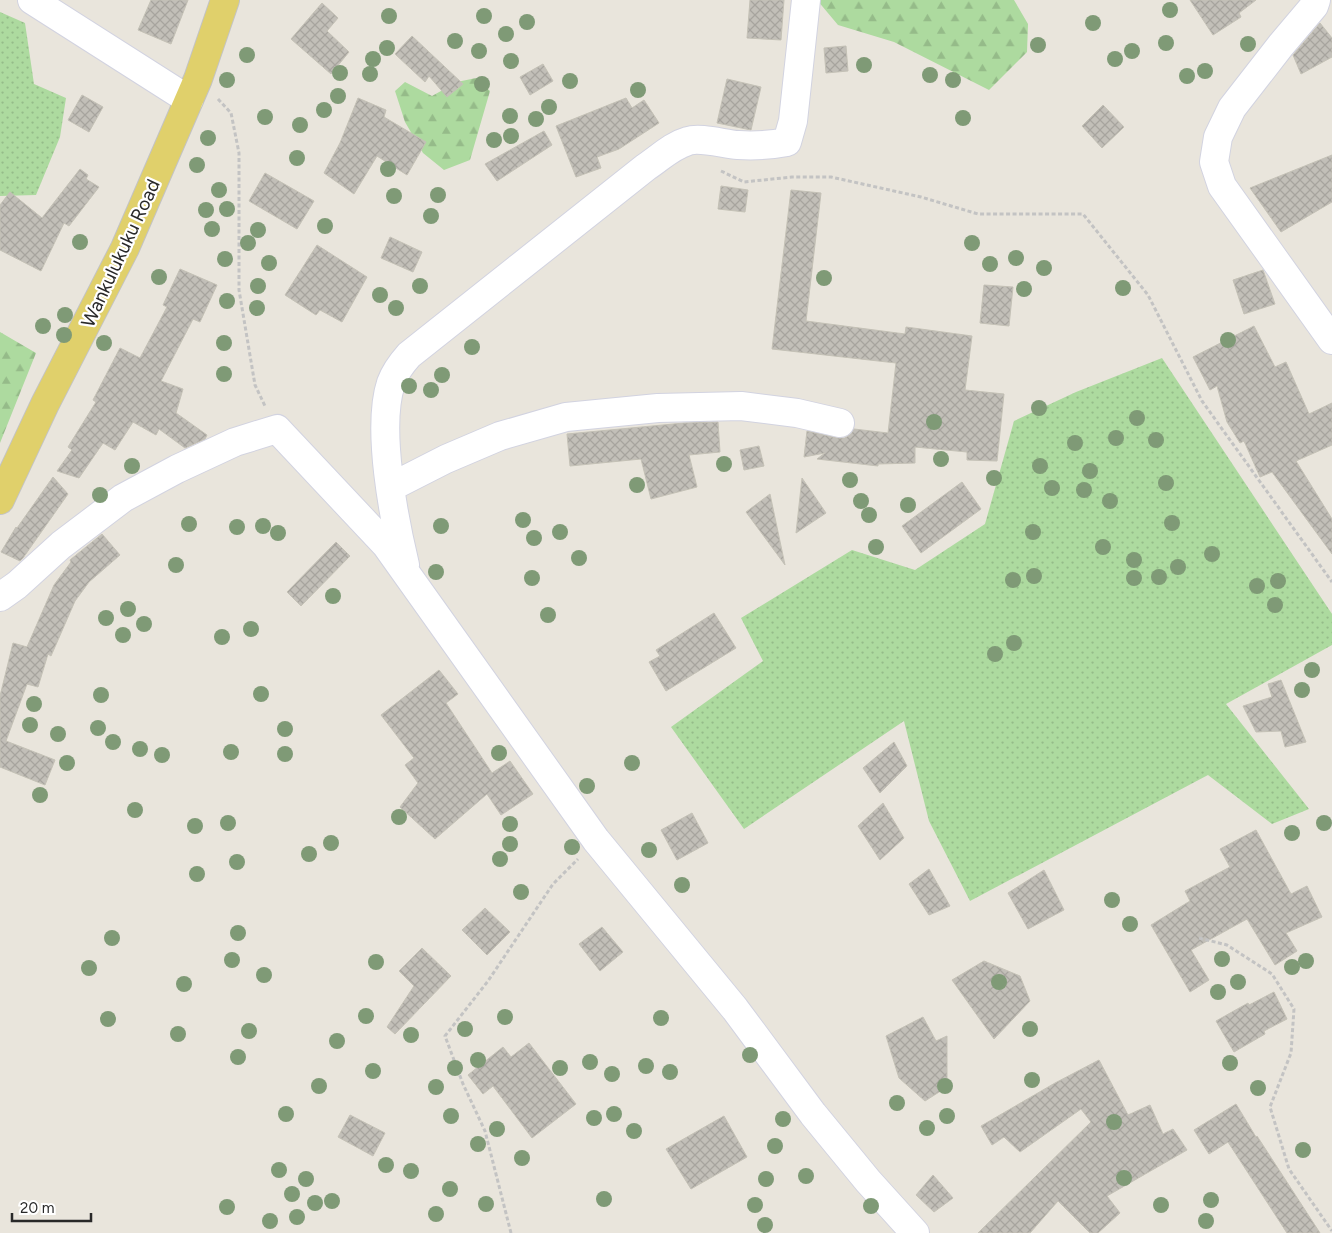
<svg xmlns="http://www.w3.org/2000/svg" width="1332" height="1233" viewBox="0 0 1332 1233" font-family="Figtree,sans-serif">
<defs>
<pattern id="grass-dots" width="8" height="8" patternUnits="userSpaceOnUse" patternTransform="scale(1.25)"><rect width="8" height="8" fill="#adda9f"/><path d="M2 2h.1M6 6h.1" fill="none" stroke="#95bb89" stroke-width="1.8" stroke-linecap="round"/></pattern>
<pattern id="forest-firs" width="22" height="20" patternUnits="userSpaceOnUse" patternTransform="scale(1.25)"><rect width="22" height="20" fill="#adda9f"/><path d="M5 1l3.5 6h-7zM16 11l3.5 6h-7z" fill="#95bb89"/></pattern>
<pattern id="building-cross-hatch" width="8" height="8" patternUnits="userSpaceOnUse" patternTransform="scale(1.25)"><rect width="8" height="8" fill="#c2bfb8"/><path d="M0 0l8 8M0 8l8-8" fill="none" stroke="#a7a49e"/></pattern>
</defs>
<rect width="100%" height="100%" fill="#e9e5dc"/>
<!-- grass -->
<path fill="url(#grass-dots)" d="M 0,12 L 25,23 L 34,84 L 66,98 L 60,137 L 36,195 L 0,196 Z
M 1162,358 L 1332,614 L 1332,645 L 1226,704 L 1309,809 L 1272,824 L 1208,775 L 970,901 L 929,821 L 904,721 L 744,829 L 671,727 L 763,661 L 741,618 L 852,550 L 915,570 L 985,524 L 1014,421 L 1076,392 Z"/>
<!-- forest -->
<path fill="url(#forest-firs)" d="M 817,0 L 1014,0 L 1028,24 L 1027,52 L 989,90 L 894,42 L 838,25 Z
M 476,78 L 490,91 L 470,160 L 444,170 L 423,153 L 405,122 L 395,91 L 405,82 L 432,96 L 457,82 Z
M 0,332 L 36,353 L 0,443 Z"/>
<!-- building -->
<path fill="url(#building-cross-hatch)" stroke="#c4c1b6" d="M 151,0 L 188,0 L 171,44 L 138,30 Z
M 750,0 L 784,0 L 781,40 L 747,38 Z
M 1190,0 L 1256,0 L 1239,13 L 1241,17 L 1213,35 Z
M 322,3 L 338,18 L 327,31 L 349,52 L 331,74 L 291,39 Z
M 1320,23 L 1332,38 L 1332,57 L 1301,74 L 1293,55 Z
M 412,36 L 463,84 L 447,97 L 429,76 L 425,82 L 395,54 Z
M 846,46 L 848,71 L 826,73 L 824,48 Z
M 543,64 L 553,81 L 530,95 L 520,77 Z
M 727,79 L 761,87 L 751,130 L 717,123 Z
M 82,95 L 103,107 L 89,132 L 68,120 Z
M 358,98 L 386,110 L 384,117 L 426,142 L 407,175 L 377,156 L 354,194 L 324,173 L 340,143 Z
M 626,98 L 632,108 L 644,100 L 659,123 L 619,149 L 597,157 L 601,168 L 576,177 L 556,126 Z
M 1103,105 L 1124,127 L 1102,148 L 1082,126 Z
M 544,131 L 552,145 L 497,181 L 485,164 Z
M 1332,155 L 1332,202 L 1281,232 L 1250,188 Z
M 80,169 L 88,175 L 86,179 L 99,187 L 69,226 L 64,223 L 41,271 L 0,250 L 0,205 L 10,192 L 42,218 Z
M 265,173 L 314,201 L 297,229 L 249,201 Z
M 721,186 L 748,190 L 745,212 L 718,209 Z
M 791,190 L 821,193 L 806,321 L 905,334 L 906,327 L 972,336 L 965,390 L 1004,394 L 997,461 L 967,460 L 967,452 L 915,447 L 915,463 L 878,464 L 878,466 L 817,459 L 825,453 L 804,457 L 807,431 L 837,438 L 845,438 L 851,434 L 854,429 L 888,433 L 896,363 L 772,349 Z
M 390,237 L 422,252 L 413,272 L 381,258 Z
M 317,245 L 367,277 L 342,322 L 320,310 L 316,315 L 285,295 Z
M 180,269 L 217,285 L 200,322 L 193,319 L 161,381 L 183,389 L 176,413 L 207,435 L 205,439 L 185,448 L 159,429 L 156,435 L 133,422 L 115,450 L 103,443 L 79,478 L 57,471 L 72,450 L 68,447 L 96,402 L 93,400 L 120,348 L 140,358 L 167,307 L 163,305 Z
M 1263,270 L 1275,304 L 1244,314 L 1233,280 Z
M 984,285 L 1013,287 L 1009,326 L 980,323 Z
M 1254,326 L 1275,367 L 1286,362 L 1309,414 L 1332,403 L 1332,445 L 1296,461 L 1332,519 L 1332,554 L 1272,472 L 1260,477 L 1244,441 L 1240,443 L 1227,422 L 1217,386 L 1210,390 L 1193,357 Z
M 718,422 L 720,452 L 689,455 L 697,487 L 651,499 L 641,459 L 570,466 L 567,434 L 684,423 Z
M 759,446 L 764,466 L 744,470 L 740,450 Z
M 53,477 L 68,494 L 23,558 L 20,561 L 1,552 L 16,527 L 17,528 Z
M 802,478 L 826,513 L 796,533 Z
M 962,482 L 981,509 L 921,553 L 902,526 Z
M 770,494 L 785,565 L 746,512 Z
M 102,534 L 120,555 L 89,582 L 75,601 L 51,656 L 48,654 L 38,687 L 27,684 L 6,741 L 55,760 L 45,785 L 0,767 L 0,696 L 13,643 L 27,647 L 54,585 L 71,562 L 70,560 Z
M 336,542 L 350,556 L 301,606 L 287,592 Z
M 714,613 L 736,648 L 666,691 L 649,662 L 660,656 L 656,650 Z
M 439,670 L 458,694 L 446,703 L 492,773 L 510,761 L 533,794 L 501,815 L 487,794 L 435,839 L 400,807 L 418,783 L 405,765 L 414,758 L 381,715 Z
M 1281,680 L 1306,742 L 1285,747 L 1281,731 L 1256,732 L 1243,706 L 1272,697 L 1268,684 Z
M 894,742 L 907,766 L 880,793 L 863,768 Z
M 883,803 L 904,838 L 880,860 L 858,826 Z
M 692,813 L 708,843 L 677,860 L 661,830 Z
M 1256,830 L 1291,894 L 1307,886 L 1322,917 L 1286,933 L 1297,951 L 1275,965 L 1247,919 L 1191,950 L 1209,980 L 1190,992 L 1151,925 L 1190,901 L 1185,891 L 1230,867 L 1220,849 Z
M 929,869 L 950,906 L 929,915 L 909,884 Z
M 1044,870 L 1064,910 L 1028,929 L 1008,893 Z
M 485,908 L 510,932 L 487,955 L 462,930 Z
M 602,927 L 623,952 L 600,971 L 579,944 Z
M 422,948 L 451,976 L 395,1034 L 387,1027 L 414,986 L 399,971 Z
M 984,961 L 1020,976 L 1030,1001 L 994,1039 L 952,980 Z
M 1274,992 L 1287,1019 L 1264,1031 L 1265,1034 L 1234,1052 L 1216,1021 L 1248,1003 L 1249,1005 Z
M 923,1017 L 936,1041 L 947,1036 L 947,1087 L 925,1101 L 899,1078 L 886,1036 Z
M 529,1043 L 576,1104 L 532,1138 L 493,1086 L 483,1094 L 468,1075 L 503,1047 L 511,1057 Z
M 1099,1060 L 1128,1115 L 1150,1105 L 1163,1134 L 1173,1129 L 1187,1150 L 1107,1196 L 1120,1213 L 1098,1233 L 1090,1233 L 1058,1201 L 1030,1233 L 978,1233 L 1091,1122 L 1081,1109 L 1020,1152 L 1004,1137 L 992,1145 L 981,1126 L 1055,1083 Z
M 1236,1104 L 1256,1137 L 1257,1136 L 1320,1233 L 1287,1233 L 1228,1142 L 1209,1154 L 1194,1130 Z
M 350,1115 L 385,1133 L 373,1156 L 338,1137 Z
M 724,1116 L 747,1157 L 691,1189 L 666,1149 Z
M 933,1175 L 953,1198 L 934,1212 L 916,1195 Z"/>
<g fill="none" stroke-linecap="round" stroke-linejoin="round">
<defs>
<path id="minor" d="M 32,0 L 189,100
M 1316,0 L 1314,6 L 1281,45 L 1232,108 L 1218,137 L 1214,162 L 1222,186 L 1332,340
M 391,487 L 446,459 L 500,436 L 566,417 L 658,408 L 741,406 L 797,413 L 840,423
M 405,565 C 394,519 376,428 391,383 C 395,372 401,364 409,355 L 646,167 C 660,158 671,146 688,141 C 700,137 724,144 738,145 C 754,146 771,145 787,142 L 793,121 L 806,0
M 0,597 L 17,585 L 61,545 L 123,498 L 177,469 L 235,442 L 277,429 L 386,545 L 596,840 L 735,1009 L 813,1114 L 868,1181 L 915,1233"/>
<path id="major" d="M 0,500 L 45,404 L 125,248 L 198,79 L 225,0"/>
</defs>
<!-- minor casing -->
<use href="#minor" stroke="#d2d3e0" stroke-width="30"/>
<!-- major casing -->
<use href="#major" stroke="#c3c3c3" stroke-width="30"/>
<!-- path -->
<path stroke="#c3c3c3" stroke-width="3" stroke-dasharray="4 2.5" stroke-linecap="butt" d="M 218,99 L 231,113 L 239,153 L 239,290 L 255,385 L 265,406
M 721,171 L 744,182 L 792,177 L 831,177 L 921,197 L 978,214 L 1083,214 L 1148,295 L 1202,401 L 1332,582
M 1199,938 L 1227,945 L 1272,974 L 1294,1009 L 1291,1053 L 1270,1107 L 1289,1169 L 1332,1231
M 511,1233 L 485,1131 L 463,1084 L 445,1036 L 488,981 L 553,884 L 578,859"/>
<!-- minor -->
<use href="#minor" stroke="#fff" stroke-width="28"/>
<!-- major -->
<use href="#major" stroke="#e0d06b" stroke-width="28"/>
</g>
<!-- trees -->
<g fill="#7f9a76">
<circle cx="1170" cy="10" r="8"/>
<circle cx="389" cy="16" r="8"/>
<circle cx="484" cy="16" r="8"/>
<circle cx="527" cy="22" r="8"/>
<circle cx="1093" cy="23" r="8"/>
<circle cx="506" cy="34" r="8"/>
<circle cx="455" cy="41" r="8"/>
<circle cx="1166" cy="43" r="8"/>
<circle cx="1248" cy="44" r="8"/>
<circle cx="1038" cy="45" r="8"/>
<circle cx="387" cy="48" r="8"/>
<circle cx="479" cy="51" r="8"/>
<circle cx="1132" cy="51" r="8"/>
<circle cx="247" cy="55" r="8"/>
<circle cx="373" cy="59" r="8"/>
<circle cx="1115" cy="59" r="8"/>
<circle cx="511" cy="61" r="8"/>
<circle cx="864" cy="65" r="8"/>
<circle cx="1205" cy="71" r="8"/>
<circle cx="340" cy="73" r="8"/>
<circle cx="370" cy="74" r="8"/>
<circle cx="930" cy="75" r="8"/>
<circle cx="1187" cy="76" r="8"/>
<circle cx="227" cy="80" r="8"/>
<circle cx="953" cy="80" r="8"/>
<circle cx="570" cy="81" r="8"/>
<circle cx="482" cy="84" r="8"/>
<circle cx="638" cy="90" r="8"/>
<circle cx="338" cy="96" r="8"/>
<circle cx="549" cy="107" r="8"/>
<circle cx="324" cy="110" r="8"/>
<circle cx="510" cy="116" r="8"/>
<circle cx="265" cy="117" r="8"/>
<circle cx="963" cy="118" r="8"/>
<circle cx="536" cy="119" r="8"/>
<circle cx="300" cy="125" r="8"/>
<circle cx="511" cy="136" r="8"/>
<circle cx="208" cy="138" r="8"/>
<circle cx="494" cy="140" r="8"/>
<circle cx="297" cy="158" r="8"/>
<circle cx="197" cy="165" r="8"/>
<circle cx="388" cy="169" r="8"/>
<circle cx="219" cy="190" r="8"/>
<circle cx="438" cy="195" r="8"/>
<circle cx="394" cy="196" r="8"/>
<circle cx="227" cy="209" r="8"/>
<circle cx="206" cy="210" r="8"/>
<circle cx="431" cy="216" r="8"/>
<circle cx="325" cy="226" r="8"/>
<circle cx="212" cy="229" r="8"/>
<circle cx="258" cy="230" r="8"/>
<circle cx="80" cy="242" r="8"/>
<circle cx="248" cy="243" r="8"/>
<circle cx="972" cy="243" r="8"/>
<circle cx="1016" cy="258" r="8"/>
<circle cx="225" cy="259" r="8"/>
<circle cx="269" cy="263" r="8"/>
<circle cx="990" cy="264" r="8"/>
<circle cx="1044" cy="268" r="8"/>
<circle cx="159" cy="277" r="8"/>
<circle cx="824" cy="278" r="8"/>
<circle cx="258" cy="286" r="8"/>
<circle cx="420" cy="286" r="8"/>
<circle cx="1123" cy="288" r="8"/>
<circle cx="1024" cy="289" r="8"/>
<circle cx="380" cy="295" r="8"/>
<circle cx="227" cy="301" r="8"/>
<circle cx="257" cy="308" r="8"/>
<circle cx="396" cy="308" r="8"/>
<circle cx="65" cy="315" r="8"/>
<circle cx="43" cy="326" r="8"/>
<circle cx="64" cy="335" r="8"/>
<circle cx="1228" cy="340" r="8"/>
<circle cx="104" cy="343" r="8"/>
<circle cx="224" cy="343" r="8"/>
<circle cx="472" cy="347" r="8"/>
<circle cx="224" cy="374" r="8"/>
<circle cx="442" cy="375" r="8"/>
<circle cx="409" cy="386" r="8"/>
<circle cx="431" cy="390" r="8"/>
<circle cx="1039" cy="408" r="8"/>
<circle cx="1137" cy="418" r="8"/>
<circle cx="934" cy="422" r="8"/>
<circle cx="1116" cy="438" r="8"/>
<circle cx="1156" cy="440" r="8"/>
<circle cx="1075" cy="443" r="8"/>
<circle cx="941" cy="459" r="8"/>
<circle cx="724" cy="464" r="8"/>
<circle cx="132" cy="466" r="8"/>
<circle cx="1040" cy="466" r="8"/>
<circle cx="1090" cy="471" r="8"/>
<circle cx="994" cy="478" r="8"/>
<circle cx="850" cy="480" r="8"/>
<circle cx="1166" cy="483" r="8"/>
<circle cx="637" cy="485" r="8"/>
<circle cx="1052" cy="488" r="8"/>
<circle cx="1084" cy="490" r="8"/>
<circle cx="100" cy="495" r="8"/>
<circle cx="861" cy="501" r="8"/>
<circle cx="1110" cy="501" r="8"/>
<circle cx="908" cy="505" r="8"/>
<circle cx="869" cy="515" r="8"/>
<circle cx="523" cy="520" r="8"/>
<circle cx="1172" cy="523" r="8"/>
<circle cx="189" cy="524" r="8"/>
<circle cx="263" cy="526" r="8"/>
<circle cx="441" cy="526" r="8"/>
<circle cx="237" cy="527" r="8"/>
<circle cx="560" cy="532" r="8"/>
<circle cx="1033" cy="532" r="8"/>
<circle cx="278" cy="533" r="8"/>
<circle cx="534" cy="538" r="8"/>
<circle cx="876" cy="547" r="8"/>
<circle cx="1103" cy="547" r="8"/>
<circle cx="1212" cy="554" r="8"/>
<circle cx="579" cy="558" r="8"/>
<circle cx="1134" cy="560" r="8"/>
<circle cx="176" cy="565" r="8"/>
<circle cx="1178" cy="567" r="8"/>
<circle cx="436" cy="572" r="8"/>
<circle cx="1034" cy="576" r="8"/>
<circle cx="1159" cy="577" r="8"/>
<circle cx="532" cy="578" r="8"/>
<circle cx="1134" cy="578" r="8"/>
<circle cx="1013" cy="580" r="8"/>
<circle cx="1278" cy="581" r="8"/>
<circle cx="1257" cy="586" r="8"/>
<circle cx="333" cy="596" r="8"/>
<circle cx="1275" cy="605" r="8"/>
<circle cx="128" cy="609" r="8"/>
<circle cx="548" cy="615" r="8"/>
<circle cx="106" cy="618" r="8"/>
<circle cx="144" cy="624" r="8"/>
<circle cx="251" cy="629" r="8"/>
<circle cx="123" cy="635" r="8"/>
<circle cx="222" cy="637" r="8"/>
<circle cx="1014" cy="643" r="8"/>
<circle cx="995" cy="654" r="8"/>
<circle cx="1312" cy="670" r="8"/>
<circle cx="1302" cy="690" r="8"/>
<circle cx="261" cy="694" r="8"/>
<circle cx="101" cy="695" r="8"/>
<circle cx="34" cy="704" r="8"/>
<circle cx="30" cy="725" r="8"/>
<circle cx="98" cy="728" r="8"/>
<circle cx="285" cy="729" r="8"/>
<circle cx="58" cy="734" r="8"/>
<circle cx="113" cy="742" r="8"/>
<circle cx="140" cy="749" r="8"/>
<circle cx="231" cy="752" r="8"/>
<circle cx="499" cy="753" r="8"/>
<circle cx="285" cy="754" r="8"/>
<circle cx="162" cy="755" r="8"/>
<circle cx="67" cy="763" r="8"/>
<circle cx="632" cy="763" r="8"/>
<circle cx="587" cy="786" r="8"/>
<circle cx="40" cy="795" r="8"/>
<circle cx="135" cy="810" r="8"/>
<circle cx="399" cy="817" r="8"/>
<circle cx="228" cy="823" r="8"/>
<circle cx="1324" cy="823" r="8"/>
<circle cx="510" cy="824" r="8"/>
<circle cx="195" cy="826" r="8"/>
<circle cx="1292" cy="833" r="8"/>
<circle cx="331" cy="843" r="8"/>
<circle cx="510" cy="844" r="8"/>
<circle cx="572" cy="847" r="8"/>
<circle cx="649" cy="850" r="8"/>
<circle cx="309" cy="854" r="8"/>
<circle cx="500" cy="859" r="8"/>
<circle cx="237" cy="862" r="8"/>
<circle cx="197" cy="874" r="8"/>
<circle cx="682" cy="885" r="8"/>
<circle cx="521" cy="892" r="8"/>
<circle cx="1112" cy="900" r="8"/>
<circle cx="1130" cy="924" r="8"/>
<circle cx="238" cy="933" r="8"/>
<circle cx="112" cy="938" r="8"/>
<circle cx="1222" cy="959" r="8"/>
<circle cx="232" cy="960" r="8"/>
<circle cx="1306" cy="961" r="8"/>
<circle cx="376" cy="962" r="8"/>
<circle cx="1292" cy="967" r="8"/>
<circle cx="89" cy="968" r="8"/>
<circle cx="264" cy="975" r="8"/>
<circle cx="999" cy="982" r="8"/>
<circle cx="1238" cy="982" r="8"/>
<circle cx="184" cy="984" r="8"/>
<circle cx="1218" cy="992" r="8"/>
<circle cx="366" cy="1016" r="8"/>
<circle cx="505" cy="1017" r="8"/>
<circle cx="661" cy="1018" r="8"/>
<circle cx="108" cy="1019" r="8"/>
<circle cx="465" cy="1029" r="8"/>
<circle cx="1030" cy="1029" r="8"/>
<circle cx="249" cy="1031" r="8"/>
<circle cx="178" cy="1034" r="8"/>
<circle cx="411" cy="1035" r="8"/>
<circle cx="337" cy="1041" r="8"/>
<circle cx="750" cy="1055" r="8"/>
<circle cx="238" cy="1057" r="8"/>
<circle cx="478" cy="1060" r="8"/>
<circle cx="590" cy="1062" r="8"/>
<circle cx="1230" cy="1063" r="8"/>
<circle cx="646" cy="1066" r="8"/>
<circle cx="455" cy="1068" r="8"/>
<circle cx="560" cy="1068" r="8"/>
<circle cx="373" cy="1071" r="8"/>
<circle cx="670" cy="1072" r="8"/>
<circle cx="612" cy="1074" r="8"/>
<circle cx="1032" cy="1080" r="8"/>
<circle cx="319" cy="1086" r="8"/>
<circle cx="945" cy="1086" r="8"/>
<circle cx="436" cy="1087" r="8"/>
<circle cx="1258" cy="1088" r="8"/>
<circle cx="897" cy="1103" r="8"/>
<circle cx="286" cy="1114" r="8"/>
<circle cx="614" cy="1114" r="8"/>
<circle cx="451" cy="1116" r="8"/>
<circle cx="947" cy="1116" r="8"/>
<circle cx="594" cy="1118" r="8"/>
<circle cx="783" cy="1119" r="8"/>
<circle cx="1114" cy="1122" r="8"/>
<circle cx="927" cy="1128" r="8"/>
<circle cx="497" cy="1129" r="8"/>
<circle cx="634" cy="1131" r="8"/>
<circle cx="478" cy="1144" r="8"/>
<circle cx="775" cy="1146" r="8"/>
<circle cx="1303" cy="1150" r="8"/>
<circle cx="522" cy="1158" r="8"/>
<circle cx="386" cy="1165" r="8"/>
<circle cx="279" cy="1170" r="8"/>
<circle cx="411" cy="1171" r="8"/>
<circle cx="806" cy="1176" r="8"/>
<circle cx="1124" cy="1178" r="8"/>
<circle cx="306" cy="1179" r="8"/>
<circle cx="766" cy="1179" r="8"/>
<circle cx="450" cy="1189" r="8"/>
<circle cx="292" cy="1194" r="8"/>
<circle cx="604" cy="1199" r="8"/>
<circle cx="1211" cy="1200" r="8"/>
<circle cx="332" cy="1201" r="8"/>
<circle cx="315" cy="1203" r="8"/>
<circle cx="486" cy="1204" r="8"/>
<circle cx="755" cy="1205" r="8"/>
<circle cx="1161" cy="1205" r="8"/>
<circle cx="871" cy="1206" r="8"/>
<circle cx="227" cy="1207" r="8"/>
<circle cx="436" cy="1214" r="8"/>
<circle cx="297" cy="1217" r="8"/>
<circle cx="270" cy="1221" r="8"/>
<circle cx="1206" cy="1221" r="8"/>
<circle cx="765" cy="1225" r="8"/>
</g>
<g text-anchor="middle" stroke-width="4.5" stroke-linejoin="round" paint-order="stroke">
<!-- street labels -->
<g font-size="19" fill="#292929" stroke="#fff">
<text transform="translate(120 253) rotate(-65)" y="7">Wankulukuku Road</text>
</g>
</g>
<!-- scale -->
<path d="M12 1213v8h79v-8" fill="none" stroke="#292929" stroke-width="2.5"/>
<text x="20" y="1213" font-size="15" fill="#292929" stroke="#ffffff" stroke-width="4" paint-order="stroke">20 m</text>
</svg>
